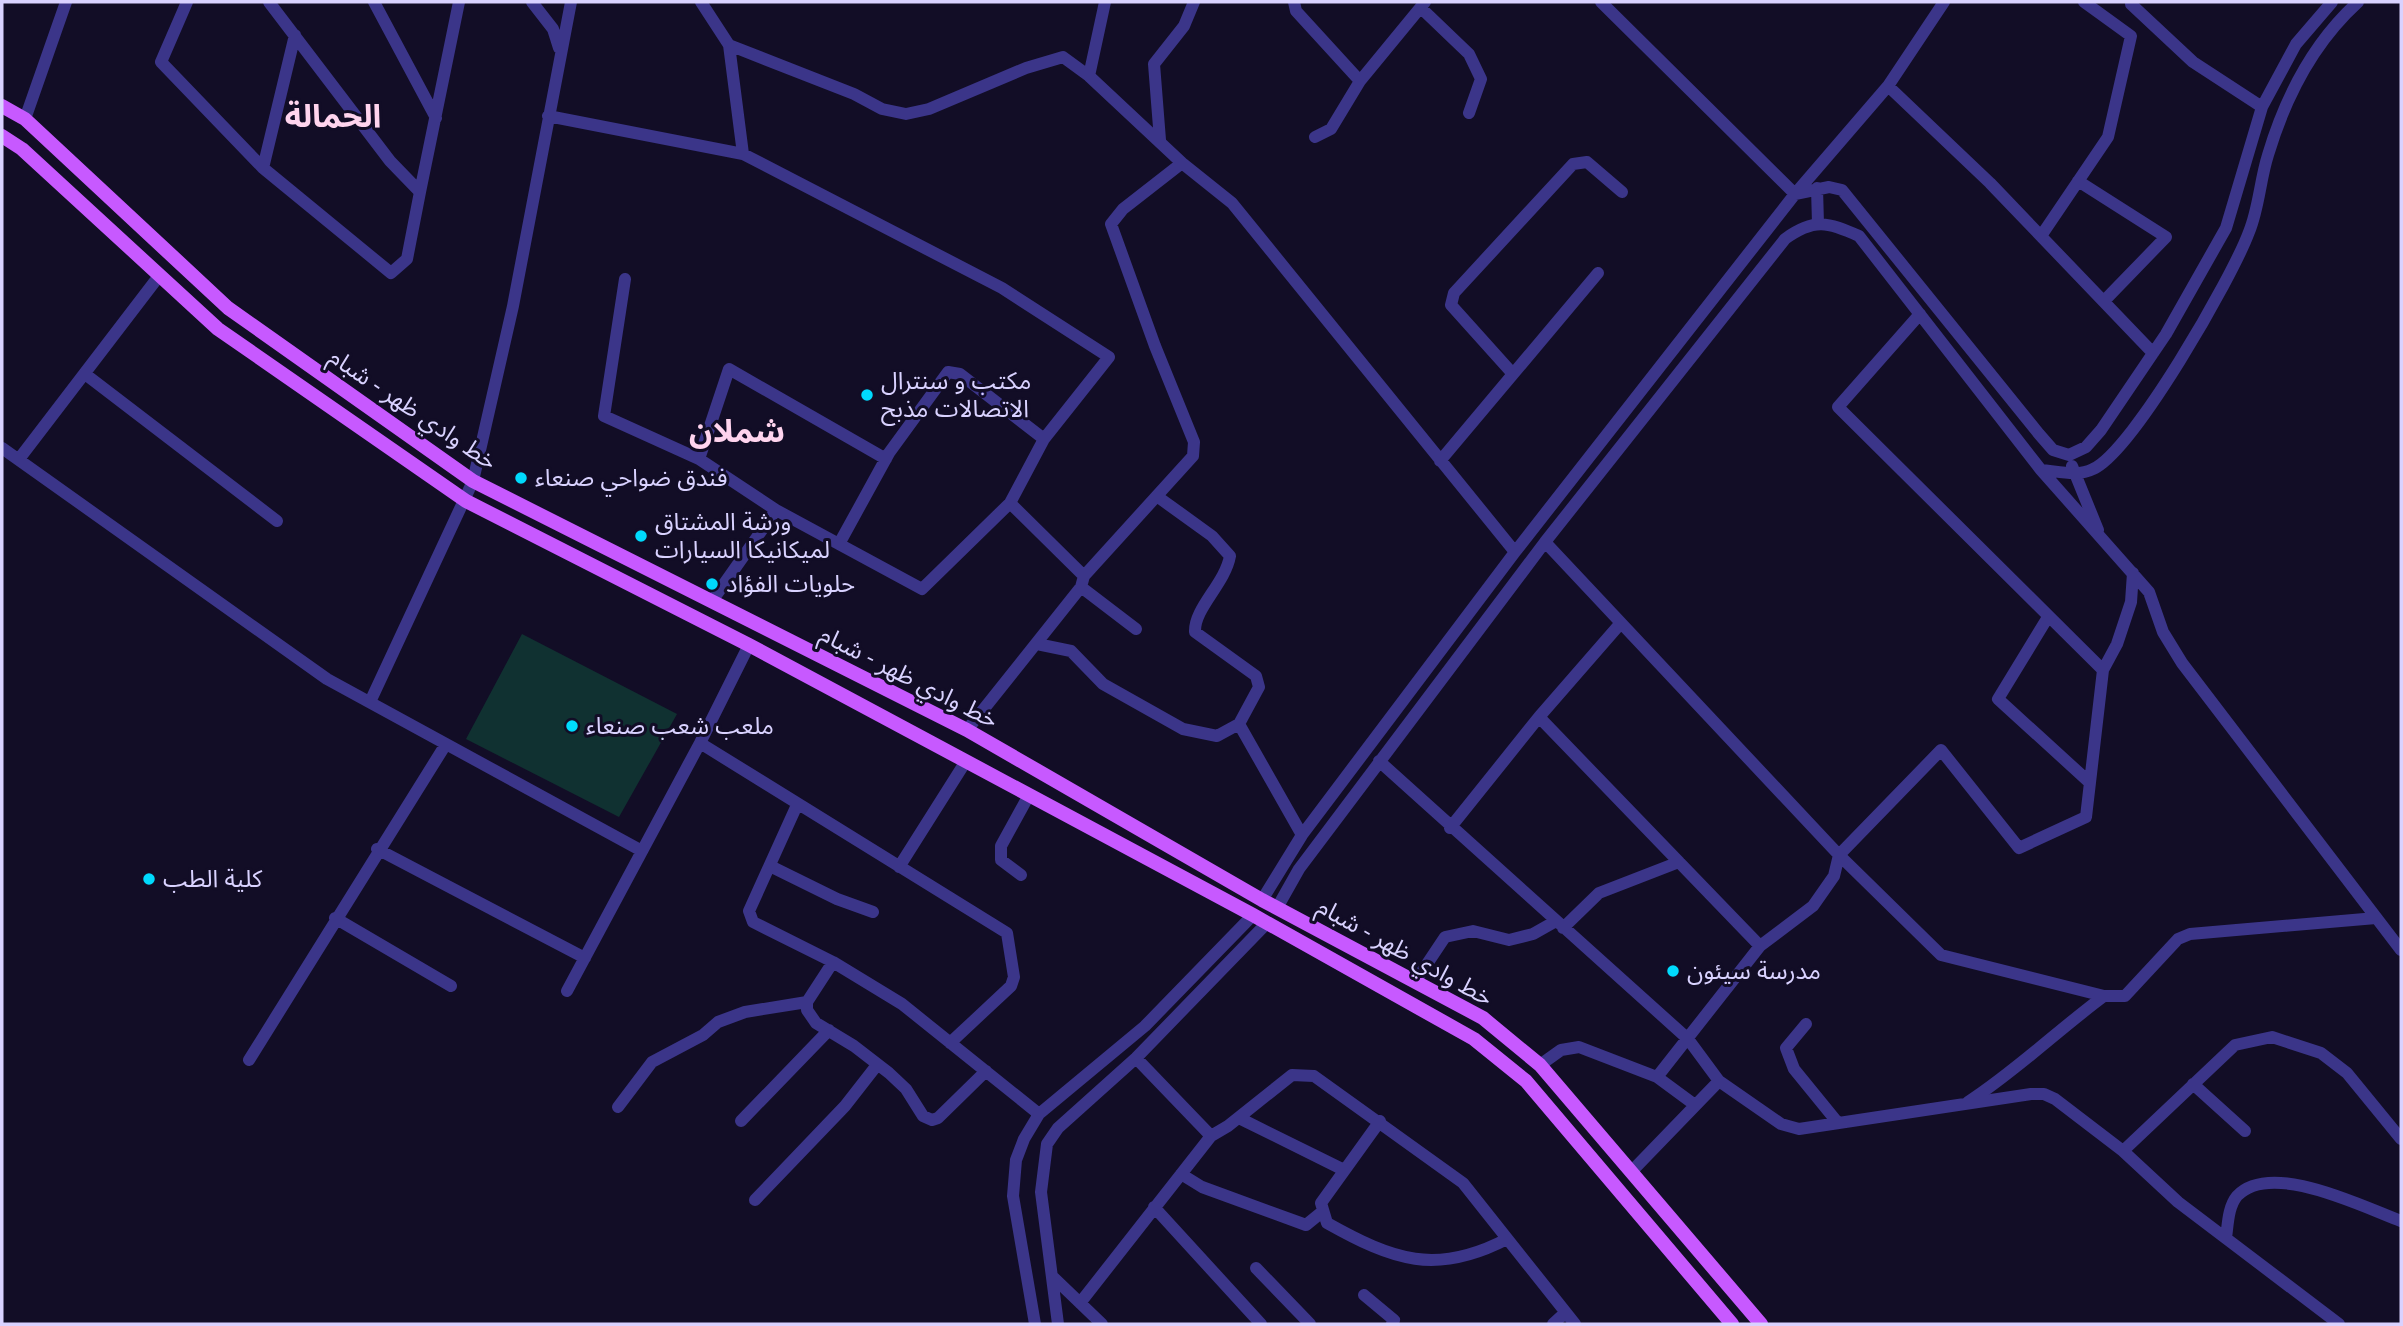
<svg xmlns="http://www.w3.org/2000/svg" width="2403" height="1326" viewBox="0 0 2403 1326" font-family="'Open Sans','Noto Sans Arabic',sans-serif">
<rect width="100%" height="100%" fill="#120d26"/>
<!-- green -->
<path fill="#103131" d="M 522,634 L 677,714 L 619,817 L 466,739 Z"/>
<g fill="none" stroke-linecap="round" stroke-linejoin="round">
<!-- minor -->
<path stroke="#3b3589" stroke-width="12" d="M 187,2 L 161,62 L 263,168 L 391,273 L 407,259 L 420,192 L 390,161 L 269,2
M 374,2 L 436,118
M 532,2 L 553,29 L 559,48
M 701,2 L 729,45 L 743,154
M 1105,2 L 1089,76 L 1182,163 L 1232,203 L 1515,552
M 1294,2 L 1296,11 L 1360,81 L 1425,2
M 1601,2 L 1795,194 L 1888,86 L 1990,183 L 2153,353
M 2131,4 L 2193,62 L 2262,107
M 1421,8 L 1469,54 L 1481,79 L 1469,113
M 729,45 L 854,94 L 882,109 L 906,114 L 929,109 L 1026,68 L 1063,57 L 1089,76
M 1888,86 L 1944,2
M 548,116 L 743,154 L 1002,288 L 1109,357 L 1044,439 L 1010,503 L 1084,576 L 1081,587 L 967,730
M 25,119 L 66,2
M 1315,137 L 1331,129 L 1360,81
M 1160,140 L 1154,64 L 1184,26 L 1194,2
M 263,168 L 295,35
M 2078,181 L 2166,237 L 2104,301
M 1817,188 L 1818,224
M 420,192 L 459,2
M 2041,236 L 2108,137 L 2131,36 L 2084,2
M 625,279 L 604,416 L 699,459
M 1920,314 L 1838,407 L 2103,670
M 85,374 L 277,521
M 1513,374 L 1451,305 L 1454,293 L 1573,164 L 1587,162 L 1622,192
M 2,448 L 327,679 L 642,851
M 19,459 L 159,276
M 1440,461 L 1598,273
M 2072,466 L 2098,530
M 2041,470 L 2149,592 L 2163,632 L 2182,663 L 2401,950
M 776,510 L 699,459 L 729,369 L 886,459
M 1545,542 L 1839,855 L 1941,955 L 2104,996 C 2058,1030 2016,1071 1968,1102
M 839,544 L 889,453 L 948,372 L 960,374 L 1044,439
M 1084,576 L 1193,456 L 1194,442 L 1155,346 L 1111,224 L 1123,209 L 1182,163
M 1081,587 L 1136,629
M 712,601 L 776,510 L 922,589 L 1010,503
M 2048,617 L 1998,699 L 2088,781
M 1037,644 L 1071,651 L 1103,684 L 1183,729 L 1217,736 L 1239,724 L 1259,687 L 1256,676 L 1195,632 C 1194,608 1225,584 1230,556 L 1212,536 L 1158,497
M 370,702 L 473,481 L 513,306 L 571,2
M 1539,717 L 1760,946
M 1239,724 L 1302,835
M 700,743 L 1007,933 L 1014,977 L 1011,986 L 950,1043
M 1379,761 L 1688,1039 L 1719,1081 L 1781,1124 L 1799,1129 L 2031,1094 L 2044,1094 L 2055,1099 L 2123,1151 L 2178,1202 L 2339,1324
M 797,805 L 749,911 L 753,922 L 833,962 L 902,1004 L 1039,1114
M 1450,828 L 1539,717 L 1620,624
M 377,849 L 585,958
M 770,866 L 837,899 L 873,912
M 899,867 L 966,761
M 1021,875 L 1001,860 L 1001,846 L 1029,795
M 1262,900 L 1302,835 L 1515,552 L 1795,194 L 1829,187 L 1842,190 L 2039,434 L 2053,450 L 2069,455 L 2086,447 L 2101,430 L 2166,334 L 2226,228 L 2262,107 L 2296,44 L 2332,2
M 1277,908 L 1299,869 L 1545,542 L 1785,239 C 1814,218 1828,222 1859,236 L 2041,470 C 2057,471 2078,477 2093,469 C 2133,451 2232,278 2249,232 C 2259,208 2260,180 2268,155 C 2285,98 2314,42 2358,2
M 335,918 L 451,986
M 1563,928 L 1599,893 L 1679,862
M 833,962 L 807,1002 L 807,1010 L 816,1023 L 854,1046 L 889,1073 L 906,1089 L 923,1116 L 932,1120 L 938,1118 L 986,1071
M 1415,982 L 1445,937 L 1473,931 L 1509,940 L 1533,934 L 1556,921
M 567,991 L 700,743 L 749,645
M 2104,996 L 2125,996 L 2178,939 L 2190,934 L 2376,918
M 1806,1024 L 1786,1048 L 1794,1069 L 1838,1123
M 1136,1058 L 1211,1136
M 249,1060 L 446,744
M 1540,1065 L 1561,1050 L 1579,1047 L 1657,1077 L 1695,1105
M 1657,1077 L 1760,946 L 1813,906 L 1834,876 L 1839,855 L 1941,750 L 2019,848 L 2086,817 L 2103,670 L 2117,644 L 2131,602 L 2133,573
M 2193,1084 L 2245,1131
M 618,1107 L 652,1062 L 703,1035 L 718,1022 L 745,1012 L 807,1002
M 1239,1118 L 1344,1170
M 741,1121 L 829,1030
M 1380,1121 L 1321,1203 L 1327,1223 C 1393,1260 1436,1276 1507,1239
M 2123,1151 L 2235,1045 L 2272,1037 L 2321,1053 L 2347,1073 L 2401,1139
M 1631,1172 L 1719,1081
M 1181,1174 L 1202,1187 L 1306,1225 L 1322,1212
M 755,1200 L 845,1106 L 877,1065
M 1154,1207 L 1261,1324
M 2226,1238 C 2228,1224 2228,1207 2237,1196 C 2271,1160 2363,1207 2401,1221
M 1256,1268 L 1310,1324
M 1052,1276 L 1102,1324
M 1364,1295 L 1394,1320 L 1392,1324
M 1080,1303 L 1211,1136 L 1228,1126 L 1292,1075 L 1314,1076 L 1463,1183 L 1575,1324
M 1035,1324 L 1013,1196 L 1016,1160 L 1024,1139 L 1039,1114 L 1145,1026 L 1253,915
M 1058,1324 L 1041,1192 L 1047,1144 L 1058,1128 L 1136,1058 L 1267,923
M 1553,1324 L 1565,1313"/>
<!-- major -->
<path stroke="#c759ff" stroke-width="14" d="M 2,106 L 25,119 L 228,308 L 473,481 L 967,730 L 1262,900 L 1483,1018 L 1540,1065 L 1761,1324
M 2,136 L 22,149 L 218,329 L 466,501 L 749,645 L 1253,915 L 1474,1039 L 1526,1081 L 1732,1324"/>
</g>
<!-- markers -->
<g fill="#00dafd" stroke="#120d26" stroke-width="2.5">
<circle cx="867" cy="395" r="7"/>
<circle cx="521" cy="478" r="7"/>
<circle cx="641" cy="536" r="7"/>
<circle cx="712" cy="584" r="7"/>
<circle cx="572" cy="726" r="7"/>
<circle cx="149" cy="879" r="7"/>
<circle cx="1673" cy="971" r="7"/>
</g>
<g text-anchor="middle" stroke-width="6" stroke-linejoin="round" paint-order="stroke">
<!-- poi labels -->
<g font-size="24" fill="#d9d2ff" stroke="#120d26" text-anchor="start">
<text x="881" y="389">مكتب و سنترال<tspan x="881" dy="28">الاتصالات مذبح</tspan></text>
<text x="535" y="486">فندق ضواحي صنعاء</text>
<text x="655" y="530">ورشة المشتاق<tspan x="655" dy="28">لميكانيكا السيارات</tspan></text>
<text x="726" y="592">حلويات الفؤاد</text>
<text x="586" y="734">ملعب شعب صنعاء</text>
<text x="163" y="887">كلية الطب</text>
<text x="1687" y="979">مدرسة سيئون</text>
</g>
<!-- street labels -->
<g font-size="24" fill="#d9d2ff" stroke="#120d26">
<text transform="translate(413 409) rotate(34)" y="8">خط وادي ظهر - شبام</text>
<text transform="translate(909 677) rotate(27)" y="8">خط وادي ظهر - شبام</text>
<text transform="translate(1405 952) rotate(29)" y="8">خط وادي ظهر - شبام</text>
</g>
<!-- district labels -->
<g font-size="32" font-weight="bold" fill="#ffd4ee" stroke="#120d26">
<text x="333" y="127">الحمالة</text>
<text x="737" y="442">شملان</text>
</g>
</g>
<!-- border -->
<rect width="2403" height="1326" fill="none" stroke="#d9d2ff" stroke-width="7"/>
</svg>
